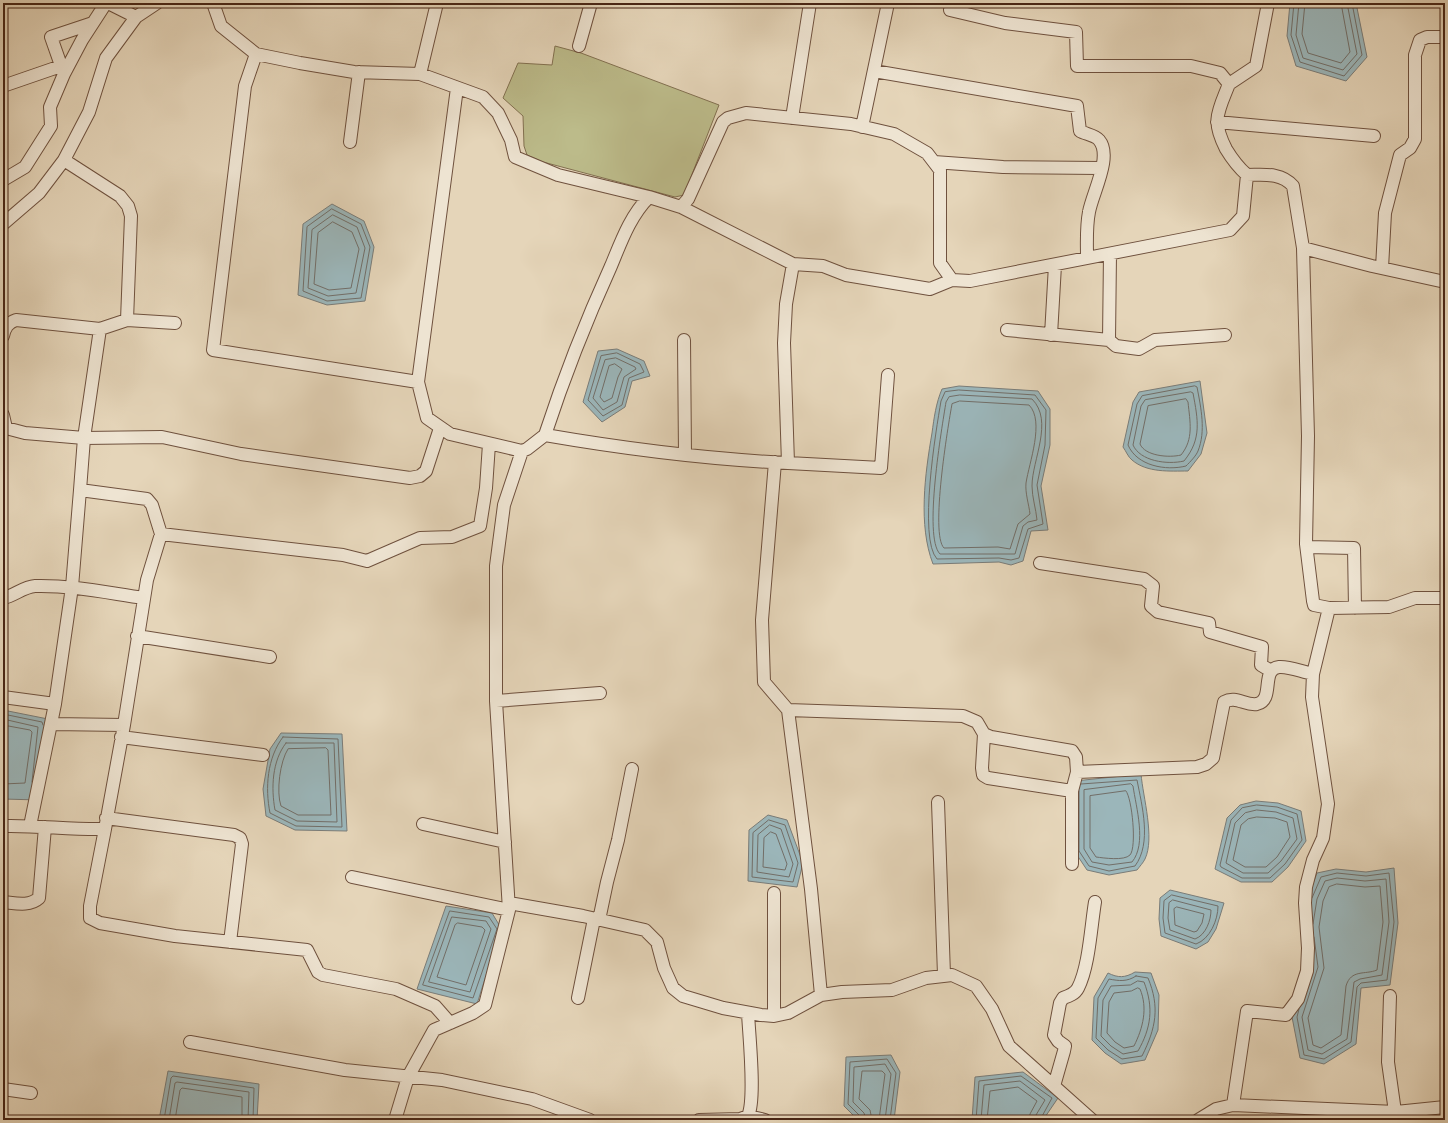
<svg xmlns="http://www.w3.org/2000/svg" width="1448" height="1123" viewBox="0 0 1448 1123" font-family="'IM FELL DW Pica',serif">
<rect width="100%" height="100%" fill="#e5d5b9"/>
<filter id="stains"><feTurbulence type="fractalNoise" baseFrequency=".005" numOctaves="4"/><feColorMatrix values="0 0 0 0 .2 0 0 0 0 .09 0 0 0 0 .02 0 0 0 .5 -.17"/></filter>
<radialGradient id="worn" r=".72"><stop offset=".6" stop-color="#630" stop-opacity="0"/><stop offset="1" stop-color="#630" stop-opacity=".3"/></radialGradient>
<!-- green -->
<path fill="#bcbb8a" stroke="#827050" d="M 555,46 L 581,53 L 719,105 L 684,195 L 675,197 L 543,162 L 527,155 L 524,146 L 523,116 L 503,98 L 518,63 L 552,65 Z"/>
<!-- water -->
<path fill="#9bb6ba" stroke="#7a7c78" d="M 1290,3 L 1356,3 L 1367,57 L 1346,81 L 1296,66 L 1287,36 Z
M 332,204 L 364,221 L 374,247 L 365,301 L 327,305 L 298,295 L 303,224 Z
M 617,349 L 644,361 L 650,376 L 632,381 L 625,407 L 602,422 L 583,402 L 598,351 Z
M 1200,381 L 1207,433 L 1201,454 L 1188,471 C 1170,471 1147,473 1132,460 C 1128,457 1126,451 1123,447 L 1133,402 L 1139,392 Z
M 959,386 L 1038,391 L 1050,409 L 1050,445 L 1041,486 L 1048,530 L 1031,531 L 1023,561 L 1011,565 L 999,562 L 933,564 C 918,525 925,474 932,433 C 934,418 936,403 942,389 Z
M 3,710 L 48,719 L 39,800 L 3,799 Z
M 281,733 L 342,734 L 347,831 L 295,830 L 266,816 L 263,789 L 270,749 Z
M 1141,774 C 1143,797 1155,838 1145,859 C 1143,863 1140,866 1137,870 L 1109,875 L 1087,870 L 1075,852 L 1075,781 Z
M 1256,801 L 1278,803 L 1301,811 L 1306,841 L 1288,867 L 1272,882 L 1241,882 L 1215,869 L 1227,818 L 1240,805 Z
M 768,815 L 787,820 L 803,863 L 797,887 L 748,881 L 749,830 Z
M 1394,868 L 1398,923 L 1390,985 L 1361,988 L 1356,1044 L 1324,1064 L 1300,1058 L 1292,1017 L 1310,965 L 1308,897 L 1317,873 L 1336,869 L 1366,872 Z
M 1170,890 L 1224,903 L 1216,929 L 1208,942 L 1196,949 L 1161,936 L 1159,919 L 1160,898 Z
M 446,906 L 492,913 L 501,928 L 477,1004 L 417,989 Z
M 1135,972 L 1151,973 L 1159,995 L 1158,1030 L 1145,1060 L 1121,1064 L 1105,1053 L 1092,1040 L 1094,997 L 1108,973 C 1118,978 1125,978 1135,972 Z
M 891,1055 L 900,1072 L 894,1120 L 858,1120 L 844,1106 L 846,1057 Z
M 168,1071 L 259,1084 L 257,1120 L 159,1120 Z
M 1023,1072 L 1058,1098 L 1043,1120 L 972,1120 L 975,1077 Z"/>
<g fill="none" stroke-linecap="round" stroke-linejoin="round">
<!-- shore -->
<path stroke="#726e68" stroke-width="1" d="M 1294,3 L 1291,35 L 1300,62 L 1344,76 L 1362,55 L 1352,3
M 1299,3 L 1296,35 L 1303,58 L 1343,70 L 1357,54 L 1347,3
M 1305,3 L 1302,34 L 1308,53 L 1341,63 L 1350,52 L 1341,3
M 332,209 L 361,224 L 370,247 L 361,298 L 327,301 L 303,291 L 307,227 Z
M 333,215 L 357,227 L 365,248 L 356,293 L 328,296 L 308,288 L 312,230 Z
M 333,222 L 352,232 L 359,249 L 351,288 L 329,290 L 314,284 L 318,233 Z
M 617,353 L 640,364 L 644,372 L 629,378 L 622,405 L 603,416 L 588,400 L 601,356 Z
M 616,358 L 635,367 L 636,369 L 624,377 L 617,402 L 603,410 L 593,398 L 605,360 Z
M 615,364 L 622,369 L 618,377 L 612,398 L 604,402 L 600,397 L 609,366 Z
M 1195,386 L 1197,387 C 1201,408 1206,431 1198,451 C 1196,456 1190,462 1186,466 C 1166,471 1137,466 1128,445 L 1137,404 L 1142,396 Z
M 959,390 L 1035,395 L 1046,410 L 1045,445 L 1037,485 L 1043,524 L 1028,529 L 1019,558 L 1011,560 L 999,558 L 937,559 C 918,538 936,430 941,401 L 945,392 Z
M 1191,392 L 1193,393 C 1198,420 1202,439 1184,461 C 1167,465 1140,461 1133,445 L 1141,406 L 1145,400 Z
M 960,395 L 1032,399 C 1054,421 1032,460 1032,486 C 1032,497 1036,509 1037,520 L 1028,522 L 1023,526 L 1015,554 L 940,554 C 923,537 942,427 946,402 L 949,397 Z
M 1186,399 L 1188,402 C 1190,422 1194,439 1181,455 C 1169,458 1145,456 1140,444 L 1148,406 Z
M 960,401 L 1029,405 C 1045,421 1029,463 1026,483 C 1025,493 1029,505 1030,514 L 1018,524 L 1010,549 L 998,547 L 944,548 C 930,534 948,426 952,404 Z
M 3,714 L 42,722 L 43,725
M 3,719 L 38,727 L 32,782
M 3,725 L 30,730 L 32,732 L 25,783 L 3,784
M 283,737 L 338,739 L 342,827 L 296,826 L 270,813 C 265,788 267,758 283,737 Z
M 286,743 L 334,743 L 337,822 L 297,821 L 275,810 C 271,788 272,761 286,743 Z
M 326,748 L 328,750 L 331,815 L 298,815 L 281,806 C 276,792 280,761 288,749 Z
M 1131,784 L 1133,786 C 1136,807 1147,844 1132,862 L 1109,865 L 1092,862 L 1084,849 L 1084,790 Z
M 1079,791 L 1079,851 L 1089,866 L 1109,871 L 1135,866 C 1152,843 1142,806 1137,780 L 1081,784
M 1126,791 C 1132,798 1137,847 1130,855 C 1124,861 1104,858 1096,857 L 1090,848 L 1090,796 Z
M 1257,805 L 1277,807 L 1297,814 L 1302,840 L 1285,864 L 1270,878 L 1242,878 L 1221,867 L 1220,865 L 1231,820 L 1242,808 Z
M 1257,810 L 1276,812 L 1293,818 L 1297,839 L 1281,861 L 1268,873 L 1243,873 L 1226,863 L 1235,823 L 1245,813 Z
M 1257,817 L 1275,818 L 1287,822 L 1290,837 L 1277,857 L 1266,867 L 1245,867 L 1233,860 L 1241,825 L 1248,819 Z
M 769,820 L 785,825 L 798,863 L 793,882 L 752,877 L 753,833 Z
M 770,825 L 781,829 L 793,864 L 789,877 L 757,872 L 758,835 Z
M 771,832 L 776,834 L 787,864 L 785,870 L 763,867 L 764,838 Z
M 1337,884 L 1365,887 L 1380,886 L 1383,922 L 1377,970 C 1365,975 1351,969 1346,986 L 1341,1035 L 1321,1048 L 1313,1045 L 1308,1018 L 1324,968 L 1319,927 L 1323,901 L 1329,887 Z
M 1172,895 L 1218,906 C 1218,920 1210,939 1196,944 L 1165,933 L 1163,918 L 1164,901 Z
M 1173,900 L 1211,910 C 1211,920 1206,935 1195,939 L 1170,930 L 1168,918 L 1169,903 Z
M 1177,907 L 1204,914 L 1202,923 L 1197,931 L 1194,932 L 1175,925 L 1174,909 Z
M 450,911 L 489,917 L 497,929 L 473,998 L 423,985 Z
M 452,917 L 486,921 L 491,929 L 470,992 L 429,982 Z
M 458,923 L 482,927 L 485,930 L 466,985 L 437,977 L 455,925 Z
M 1313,924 L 1317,899 L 1325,881 L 1337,878 L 1365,881 L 1386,879 L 1389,922 L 1382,975 L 1360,979 L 1354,982 L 1347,1039 L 1322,1054 L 1308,1050 L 1302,1017 L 1318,967 L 1314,937
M 1136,976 L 1148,978 C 1160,1007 1156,1028 1142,1056 L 1122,1059 L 1108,1050 L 1096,1038 L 1098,998 L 1109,979 C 1119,981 1127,982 1136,976 Z
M 1138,981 L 1144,982 C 1154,1008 1151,1028 1138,1051 L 1123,1054 L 1111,1046 L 1101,1036 L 1103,1000 L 1111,986 L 1130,985 Z
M 1138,988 L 1140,989 C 1148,1008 1143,1028 1134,1046 L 1124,1048 L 1115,1042 L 1107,1033 L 1109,1002 L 1114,993 L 1131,991 Z
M 1299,1009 L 1297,1017 L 1304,1055 L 1324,1059 L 1351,1042 L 1357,987 L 1361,983 L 1387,980 L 1394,922 L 1389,873 L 1366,876 L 1337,873 L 1321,877 L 1312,898
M 164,1120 L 171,1078 L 173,1076 L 254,1088 L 253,1120
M 169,1120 L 175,1083 L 177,1082 L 249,1092 L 248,1120
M 175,1120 L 180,1090 L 182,1088 L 242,1097 L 242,1120
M 861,1120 L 860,1116 L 848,1104 L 850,1062 L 887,1059 L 896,1073 L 890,1120
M 866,1120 L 864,1113 L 853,1102 L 854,1067 L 885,1064 L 891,1074 L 885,1120
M 872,1120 L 870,1110 L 859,1099 L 862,1071 L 882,1071 L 885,1074 L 879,1120
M 976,1120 L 979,1081 L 1021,1076 L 1052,1098 L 1040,1120
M 981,1120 L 984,1085 L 1020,1081 L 1045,1100 L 1036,1115 L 1035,1120
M 987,1120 L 990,1091 L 1018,1087 L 1037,1101 L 1030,1114 L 1029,1120"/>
<defs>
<path id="street" d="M 108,3 L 136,17
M 213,3 L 221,26 L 256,54 L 300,63 L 354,72 L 420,74 L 483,97 L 498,113 L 511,140 L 515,157 L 558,175 L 649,197
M 579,46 L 591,3
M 256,54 L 245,86 L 213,350 L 418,382 L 427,418 L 450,434 L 522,451
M 874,71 L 1077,106 L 1080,131 C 1085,134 1095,135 1099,140 C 1113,156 1092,194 1089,212 C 1086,227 1087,242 1087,258
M 64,74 L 51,37 L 93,23
M 420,74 L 437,3
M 1229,84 L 1256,66 L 1268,3
M 3,86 L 61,66
M 792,118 L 810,3
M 1217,122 L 1374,136
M 862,127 L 888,3
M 350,142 L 359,72
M 64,160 L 120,196 L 128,206 L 131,216 L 127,320
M 934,162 L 1003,167 L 1101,168
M 1247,175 C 1263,175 1281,172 1293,186 L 1303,248 L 1372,266 L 1445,282
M 3,180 L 25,167 L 51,126 L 50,107 L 64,74 L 82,40 L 106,3
M 681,207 L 793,264 L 823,266 L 846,275 L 930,289 L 952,280
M 3,224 L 39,193 L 64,160 L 89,112 L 106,58 L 136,17 L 157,3
M 1303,248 L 1308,436 L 1306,544 L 1313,601 L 1314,605 L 1329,608 L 1389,607 L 1415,598 L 1445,598
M 1382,268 L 1385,213 L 1400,155 L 1410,148 L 1415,139 L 1415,55 L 1420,40 L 1427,37 L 1445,37
M 100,329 L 84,438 L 162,437 L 241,454 L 410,478 L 420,476 L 426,471 L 440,428
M 1007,330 L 1109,340 L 1110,254
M 1051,335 L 1055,265
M 3,336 C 5,327 8,323 16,320 L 100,329 L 127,320 L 175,323
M 684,340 L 685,455
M 1109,340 L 1116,346 L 1139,349 L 1155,340 L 1225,335
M 418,382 L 457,88
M 3,415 L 6,428 L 25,433 L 84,438 L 80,490 L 147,499 L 152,505 L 161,534 L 147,580 L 124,725 L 105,829 C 71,830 37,825 3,826
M 545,435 C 626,449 706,459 788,463 L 784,343 L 786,304 L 793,264
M 775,462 L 762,620 L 764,682 L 788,710 L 963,716 L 977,722 L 984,734 L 991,737 L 1072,751 L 1076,757 L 1077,772 L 1197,767 L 1206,764 L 1213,758 L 1224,702 C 1236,695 1245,706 1257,704 C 1275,700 1260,669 1279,667 C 1289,666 1302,672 1313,674
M 788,463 L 881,468 L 888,375
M 161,534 L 343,555 L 367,561 L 420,538 L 452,537 L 480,526 L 486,488 L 489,444
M 1307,547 L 1354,548 L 1355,608
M 1040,563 L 1144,579 L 1153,586 L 1151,606 L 1158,612 L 1209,623 L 1210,632 L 1262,647 L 1261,665 L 1271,671
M 3,598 C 14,596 23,587 35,586 C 71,585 108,593 144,598
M 137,636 L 270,657
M 3,697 L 55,704 L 30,826
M 496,701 L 600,693
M 55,704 L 72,587 L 80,490
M 788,710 L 811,889 L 821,995
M 51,724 L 124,725
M 984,734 L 982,768 L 983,775 L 988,778 L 1072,791 L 1077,772
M 121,737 L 263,755
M 938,802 L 944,975
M 106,818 L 234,835 L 240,838 L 242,844 L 230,942
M 423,824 L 505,842
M 105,829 L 90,906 L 90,918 L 100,923 L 175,936 L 307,950 L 318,972 L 323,975 L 396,989 L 435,1006 L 450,1023
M 1072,864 L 1072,791
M 352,877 L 509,910
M 3,902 C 15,903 29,907 39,898 L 45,827
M 509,903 L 583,916 L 645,930 L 657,942 L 664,968 L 673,988 L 683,996 L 723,1008 L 761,1015 L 774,1016 L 788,1013 L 821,995 L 842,992 L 892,990 L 926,978 L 952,975 L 976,986 L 992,1009 L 1009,1046 L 1092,1120
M 599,920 L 607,882 L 618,840 L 632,769
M 1390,996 L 1388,1062 L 1396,1119
M 578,998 L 594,919
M 774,1016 L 774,893
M 190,1042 L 345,1070 L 442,1080 L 532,1099 L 590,1120
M 1054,1086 L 1064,1051 L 1065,1046 L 1058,1041 L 1054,1035 L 1060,1003 L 1063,998 C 1069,996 1075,994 1078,988 C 1089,967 1091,926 1095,902
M 3,1089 L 31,1093
M 1233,1105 L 1247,1011 L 1286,1015 L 1298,999 L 1307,971 L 1308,948 L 1305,903 L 1306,887 L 1313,860 L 1323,838 L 1328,804 L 1312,697 L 1313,674 L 1329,608
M 748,1116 L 765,1120
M 395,1120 L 408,1077 L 434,1030 L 473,1013 L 485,1005 L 509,910 L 496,701 L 496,566 L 504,505 L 522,451 L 527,449 L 545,435 C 564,377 586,321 611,266 C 621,242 630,216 649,197 L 681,207 L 688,199 L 723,122 L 728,118 L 746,113 L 851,124 L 894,134 L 927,153 L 940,170 L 940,263 L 952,280 L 970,281 L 1230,230 L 1243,216 L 1247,175 C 1238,167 1232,159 1226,149 C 1211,120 1218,112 1229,84 L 1220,73 L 1191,66 L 1077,66 L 1076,32 L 1005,23 L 950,10
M 699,1120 L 740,1119 L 748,1116 C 756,1099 749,1035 748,1013
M 1198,1120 L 1216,1109 L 1233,1105 L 1396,1112 L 1445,1107"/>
</defs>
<!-- street casing -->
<use href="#street" stroke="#6f513e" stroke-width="14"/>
<!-- street -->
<use href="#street" stroke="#eee4d2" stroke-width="12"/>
</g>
<!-- margin -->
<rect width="1448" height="1123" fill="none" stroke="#e5d5b9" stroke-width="16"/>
<rect x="4" y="4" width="1440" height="1115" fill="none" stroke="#482515" stroke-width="2"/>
<rect x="8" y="8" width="1432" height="1107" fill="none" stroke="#482515"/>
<rect width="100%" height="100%" filter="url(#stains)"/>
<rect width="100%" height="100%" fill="url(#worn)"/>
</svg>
